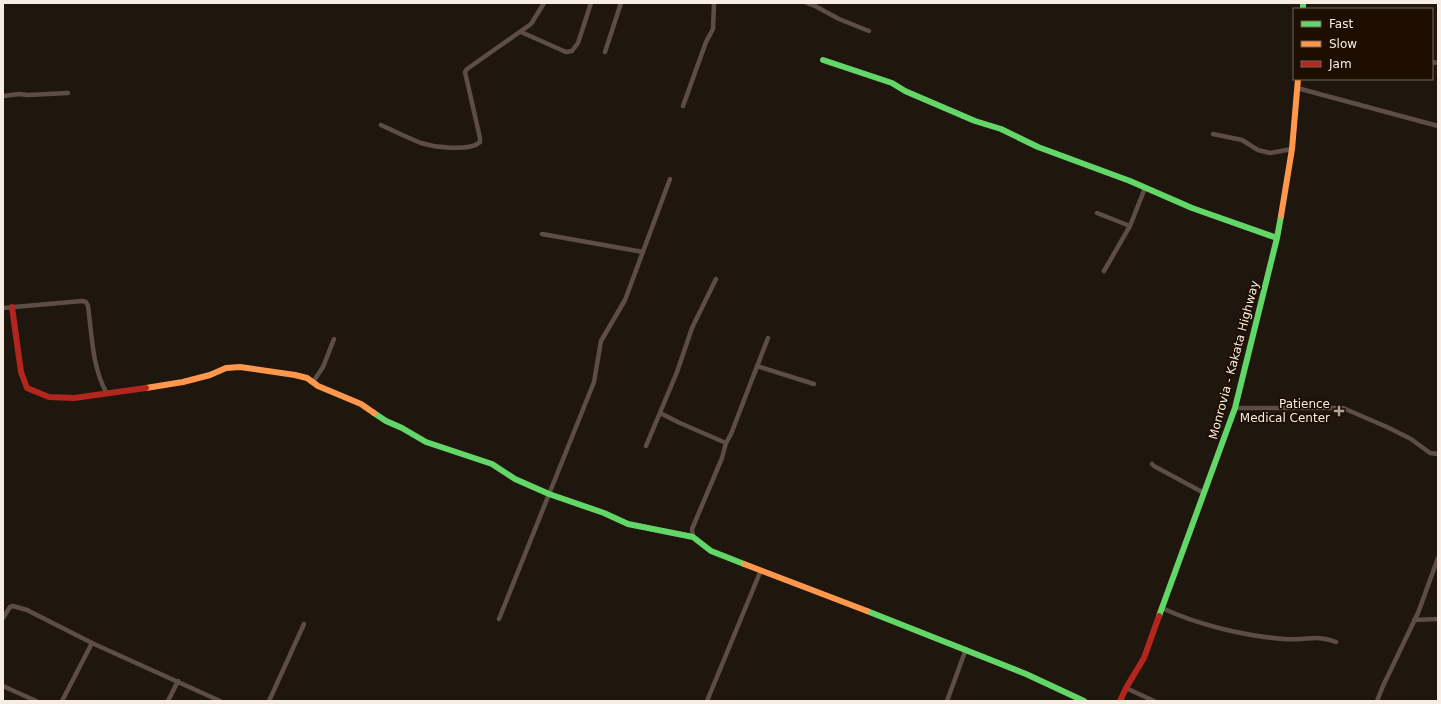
<svg xmlns="http://www.w3.org/2000/svg" width="1441" height="704" viewBox="0 0 1441 704" font-family="'DejaVu Sans',sans-serif">
<rect width="100%" height="100%" fill="#1f170e"/>
<g fill="none" stroke-linecap="round" stroke-linejoin="round">
<!-- street -->
<path stroke="#5d4d47" stroke-width="4.5" d="M 807,3 L 815,6 L 839,19 L 869,31
M 521,32 L 566,52 L 572,51 L 578,43 L 591,3
M 605,52 L 621,3
M 1432,62 L 1438,63
M 1297,88 L 1438,126
M 3,96 L 19,94 L 28,95 L 68,93
M 683,106 L 706,42 L 713,29 L 714,3
M 381,125 C 394,131 408,138 421,143 C 434,147 469,152 480,142 L 480,138 L 465,72 L 467,69 L 531,24 L 544,3
M 1213,134 L 1242,140 L 1258,150 L 1270,153 L 1292,149
M 1097,213 L 1130,226
M 542,234 L 643,252
M 1104,271 L 1130,226 L 1145,188
M 3,308 L 82,301 L 86,302 L 88,306 C 92,335 92,366 106,392
M 757,366 L 814,384
M 313,382 L 323,367 L 334,339
M 1235,408 L 1343,408 L 1387,427 L 1411,439 L 1430,453 L 1438,454
M 660,413 L 680,423 L 726,443 L 722,458 L 692,529 L 693,537
M 726,443 L 731,434 L 768,338
M 646,446 L 677,372 L 692,328 L 716,279
M 1152,464 L 1154,466 L 1204,493
M 1162,608 C 1198,625 1245,636 1284,639 C 1303,641 1318,634 1336,642
M 3,618 L 10,607 L 13,606 L 27,610 L 92,643 L 220,701
M 499,619 L 594,382 L 601,341 L 625,300 L 670,179
M 1414,620 L 1438,619
M 3,686 L 36,701
M 1126,688 L 1154,701
M 62,701 L 92,643
M 168,701 L 178,681
M 269,701 L 304,624
M 707,701 L 761,570
M 947,701 L 966,649
M 1377,701 L 1383,686 L 1418,613 L 1438,558"/>
<!-- fast -->
<path stroke="#63d668" stroke-width="6" d="M 1303,3 L 1303,9
M 823,60 L 892,83 L 905,91 L 975,121 L 1001,129 L 1038,147 L 1130,181 L 1192,208 L 1277,238
M 374,413 L 386,421 L 402,428 L 426,442 L 492,464 L 515,479 L 549,494 L 604,513 L 628,524 L 693,537 L 711,551 L 744,564
M 867,611 L 1026,674 L 1084,701
M 1159,616 L 1235,408 L 1277,238 L 1281,216"/>
<!-- slow -->
<path stroke="#ff974d" stroke-width="6" d="M 1281,216 L 1292,149 L 1298,79
M 146,388 L 183,382 L 210,375 L 226,368 L 240,367 L 295,375 L 307,378 L 318,386 L 361,404 L 374,413
M 744,564 L 867,611"/>
<!-- jam -->
<path stroke="#b3261e" stroke-width="6" d="M 12,307 L 21,372 L 27,388 L 49,397 L 74,398 L 146,388
M 1120,701 L 1126,688 L 1144,658 L 1159,616"/>
</g>
<!-- markers -->
<path fill="#aca298" stroke="#1d0e01" stroke-width="1.5" d="M1337 405h4v4h4v4h-4v4h-4v-4h-4v-4h4z"/>
<g text-anchor="middle" stroke-width="3.5" stroke-linejoin="round" paint-order="stroke">
<!-- street labels -->
<g font-size="12" fill="#f8ede2" stroke="#1d0e01">
<text transform="translate(1234 360) rotate(-75)" y="4">Monrovia - Kakata Highway</text>
</g>
<!-- poi labels -->
<g font-size="12" fill="#f8ede2" stroke="#1d0e01" text-anchor="end">
<text x="1330" y="408">Patience<tspan x="1330" dy="14">Medical Center</tspan></text>
</g>
</g>
<!-- border -->
<rect width="1441" height="704" fill="none" stroke="#f8ede2" stroke-width="8"/>
<!-- legend -->
<rect x="1293" y="8" width="140" height="72" fill="#1d0e01" stroke="#75675b"/>
<rect x="1301" y="21" width="20" height="6" fill="#63d668" stroke="#75675b"/>
<text x="1329" y="28" font-size="12" fill="#f8ede2">Fast</text>
<rect x="1301" y="41" width="20" height="6" fill="#ff974d" stroke="#75675b"/>
<text x="1329" y="48" font-size="12" fill="#f8ede2">Slow</text>
<rect x="1301" y="61" width="20" height="6" fill="#b3261e" stroke="#75675b"/>
<text x="1329" y="68" font-size="12" fill="#f8ede2">Jam</text>
</svg>
